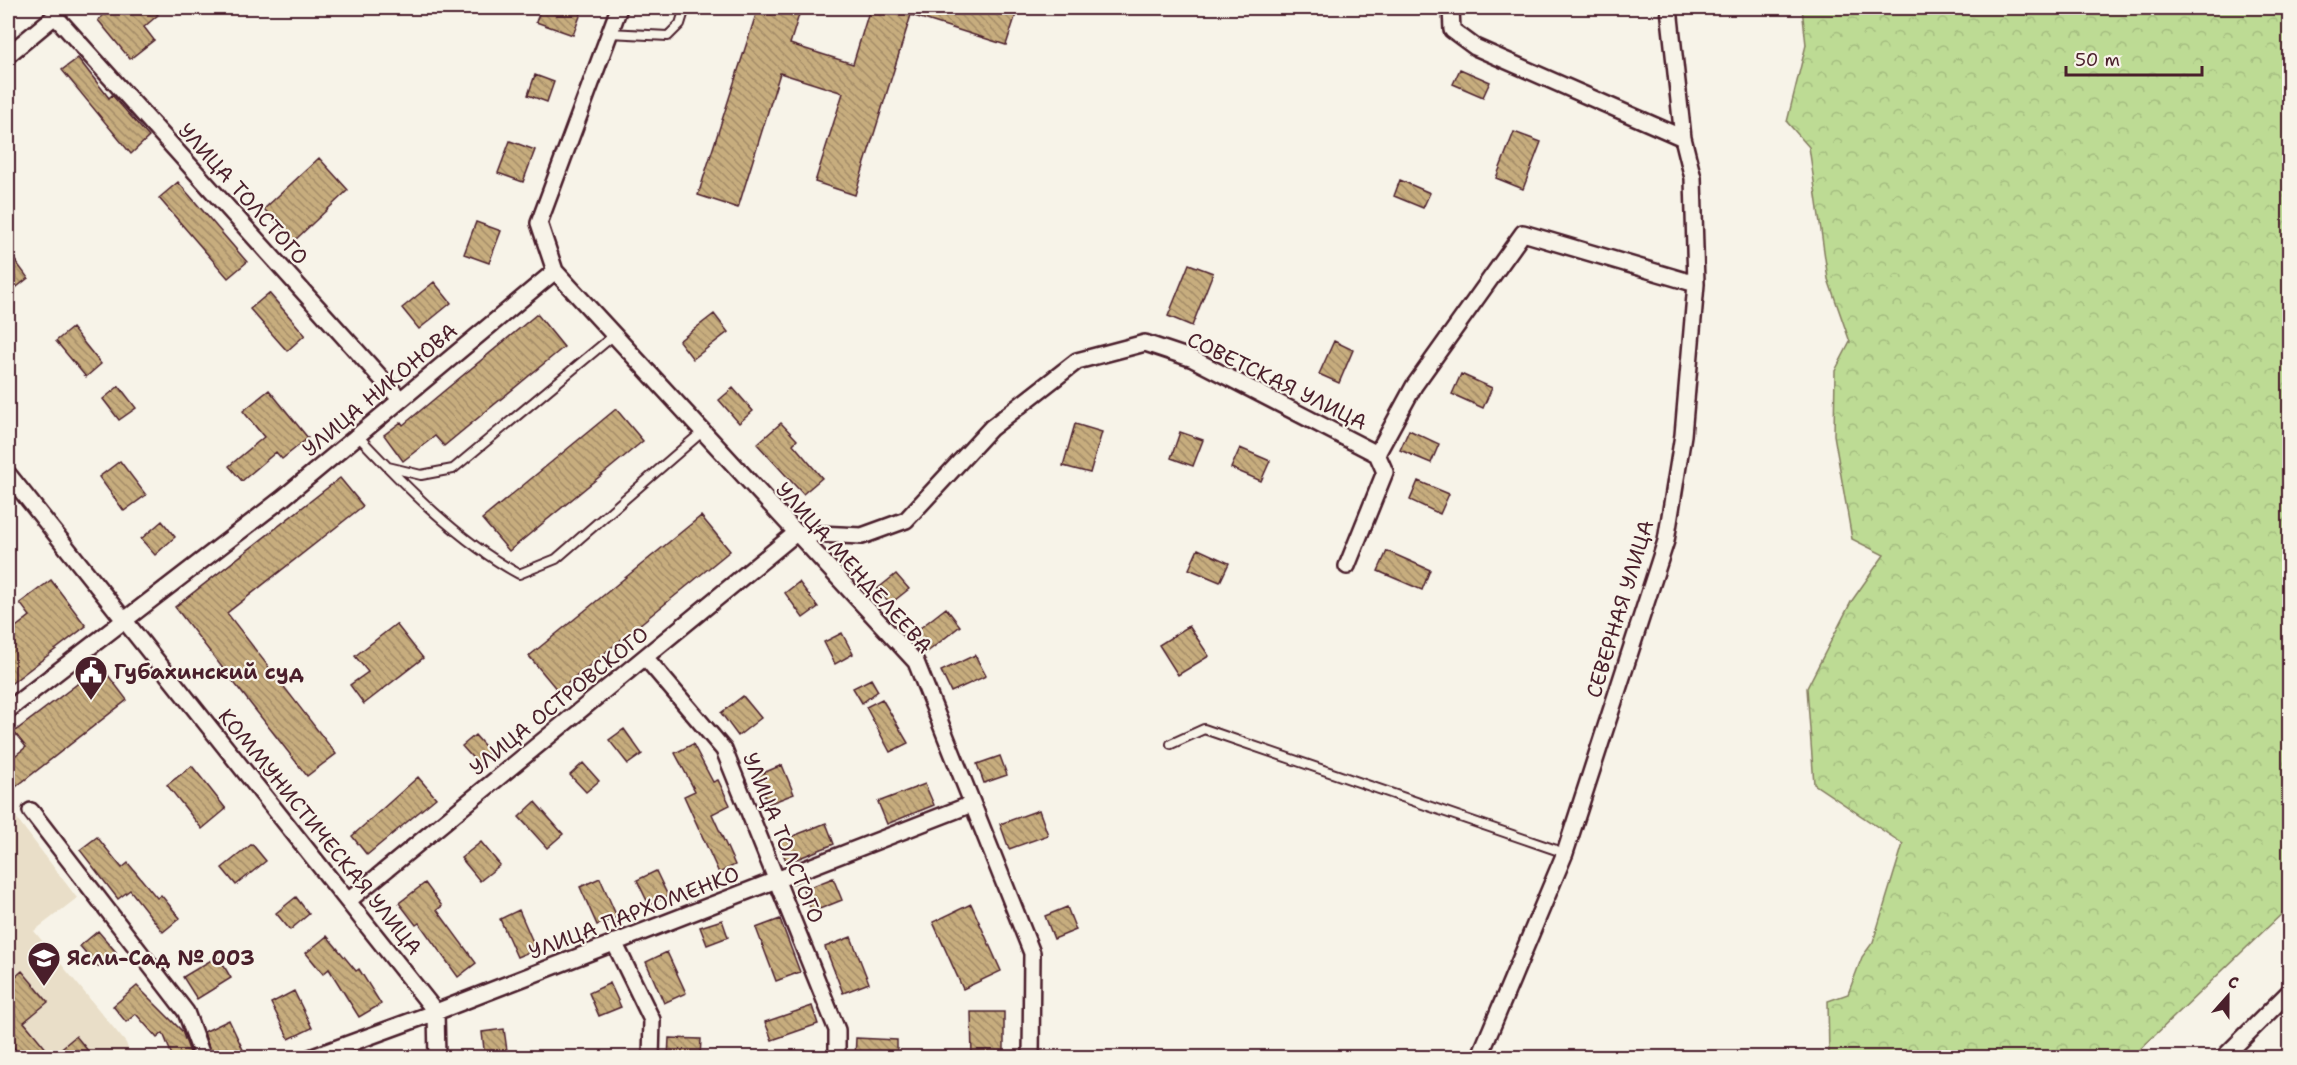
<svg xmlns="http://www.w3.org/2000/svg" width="2297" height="1065" viewBox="0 0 2297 1065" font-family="'Shantell Sans',sans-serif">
<defs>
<pattern id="forest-crowns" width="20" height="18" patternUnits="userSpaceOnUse" patternTransform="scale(1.5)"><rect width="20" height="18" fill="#bddb94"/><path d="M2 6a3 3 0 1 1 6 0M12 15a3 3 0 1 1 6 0" fill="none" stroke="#a4bc80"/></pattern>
<pattern id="building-back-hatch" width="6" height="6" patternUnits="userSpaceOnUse" patternTransform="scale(1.5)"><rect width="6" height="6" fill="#c7ad7e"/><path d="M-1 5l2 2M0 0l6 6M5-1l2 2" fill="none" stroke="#a48c67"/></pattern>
</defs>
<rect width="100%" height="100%" fill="#f7f3e8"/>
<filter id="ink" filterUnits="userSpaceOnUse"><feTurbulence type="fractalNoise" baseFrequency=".0167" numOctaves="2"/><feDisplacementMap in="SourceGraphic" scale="12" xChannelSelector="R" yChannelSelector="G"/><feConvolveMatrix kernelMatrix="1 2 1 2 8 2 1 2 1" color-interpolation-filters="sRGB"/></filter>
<g filter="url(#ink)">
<!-- built -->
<path fill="#e9dec8" d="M 12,812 L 77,898 L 34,931 L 126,1043 L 131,1057 L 8,1058 L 8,815 Z"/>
<!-- forest -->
<path fill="url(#forest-crowns)" stroke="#847d60" stroke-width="1.5" d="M 1802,8 L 2289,8 L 2289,907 L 2132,1057 L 1829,1057 L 1828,1001 L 1848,994 L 1862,957 L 1873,942 L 1903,844 L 1814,784 L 1807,688 L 1851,602 L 1884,555 L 1852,539 L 1834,435 L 1835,371 L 1850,342 L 1828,279 L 1809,147 L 1787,122 L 1806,45 Z"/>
<!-- building -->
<path fill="url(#building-back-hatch)" stroke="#4a1f2b" stroke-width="1.5" d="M 113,8 L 152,8 L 158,15 L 144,27 L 154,40 L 130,59 L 98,20 Z
M 541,8 L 583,8 L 573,35 L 536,22 Z
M 758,8 L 801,8 L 790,44 L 853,64 L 870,8 L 1018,8 L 1006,45 L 911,15 L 855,195 L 815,182 L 843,93 L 780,73 L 738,208 L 698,195 Z
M 78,58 L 109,98 L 112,95 L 149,137 L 131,154 L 62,70 Z
M 1460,69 L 1490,82 L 1483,97 L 1453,84 Z
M 535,75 L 554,82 L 547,102 L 528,95 Z
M 1514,132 L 1541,142 L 1523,189 L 1496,178 Z
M 510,141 L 535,150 L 523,182 L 498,173 Z
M 319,158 L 348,190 L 294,241 L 264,209 Z
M 1400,180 L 1430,193 L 1423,208 L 1394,196 Z
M 178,182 L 247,262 L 228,278 L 159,198 Z
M 476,222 L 501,231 L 489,263 L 464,254 Z
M 8,251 L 28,278 L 8,294 Z
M 1189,264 L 1213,273 L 1192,326 L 1168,316 Z
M 434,282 L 451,303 L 419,329 L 402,308 Z
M 269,293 L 305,335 L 287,351 L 250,309 Z
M 537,314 L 564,347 L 444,446 L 435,436 L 403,461 L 384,435 L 401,422 L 403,425 Z
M 714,314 L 728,332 L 693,359 L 679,341 Z
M 72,328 L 101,364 L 86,377 L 56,341 Z
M 1334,341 L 1353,350 L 1339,383 L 1319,374 Z
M 1461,374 L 1492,388 L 1483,408 L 1452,394 Z
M 119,386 L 136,408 L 119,420 L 103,399 Z
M 733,388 L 753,411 L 739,423 L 719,400 Z
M 269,390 L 308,438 L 282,459 L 276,452 L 242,481 L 229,466 L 264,437 L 243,411 Z
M 616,409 L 643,441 L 509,551 L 482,519 Z
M 781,423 L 797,440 L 793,444 L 822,478 L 803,494 L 757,444 Z
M 1075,424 L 1102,432 L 1090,473 L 1063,466 Z
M 1409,430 L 1439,444 L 1431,463 L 1400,450 Z
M 1180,432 L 1203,440 L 1193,466 L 1171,458 Z
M 1240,448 L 1270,461 L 1261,481 L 1231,468 Z
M 120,461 L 146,495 L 124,511 L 99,477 Z
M 340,478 L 363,506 L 227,613 L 336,754 L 307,776 L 175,607 Z
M 1418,481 L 1449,494 L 1440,514 L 1410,500 Z
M 701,516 L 730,551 L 558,691 L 529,656 Z
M 162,521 L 175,537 L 155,555 L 141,539 Z
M 1198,549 L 1229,563 L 1220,582 L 1189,569 Z
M 1387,551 L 1430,570 L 1422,590 L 1378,571 Z
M 896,574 L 909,589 L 890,604 L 877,589 Z
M 51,580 L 86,626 L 8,686 L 8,633 L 30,616 L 20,603 Z
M 799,582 L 818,607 L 803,618 L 785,593 Z
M 946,608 L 960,626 L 926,653 L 911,635 Z
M 396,624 L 423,658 L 364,704 L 350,685 L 368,672 L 355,656 Z
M 1189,626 L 1209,656 L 1178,675 L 1159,645 Z
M 842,633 L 853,654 L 835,664 L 824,642 Z
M 975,655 L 986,676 L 951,692 L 941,671 Z
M 101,666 L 127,700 L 8,793 L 8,761 L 26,747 L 14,732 Z
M 871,679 L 878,691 L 862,703 L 853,688 Z
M 743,696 L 761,718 L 738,736 L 721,713 Z
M 882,699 L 908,743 L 890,752 L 866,707 Z
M 624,729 L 642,754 L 628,764 L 609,740 Z
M 475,735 L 490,752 L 478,764 L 462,746 Z
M 693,744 L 713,782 L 718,780 L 730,805 L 712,814 L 735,865 L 719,873 L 684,796 L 695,791 L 675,753 Z
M 1000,756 L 1007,775 L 984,783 L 977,764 Z
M 583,763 L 599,781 L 586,792 L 570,775 Z
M 782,765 L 794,794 L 768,804 L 756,776 Z
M 192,766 L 226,809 L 202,829 L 167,785 Z
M 418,777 L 436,798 L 367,855 L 352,836 Z
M 925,784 L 934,805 L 887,824 L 878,802 Z
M 535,802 L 563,834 L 547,848 L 519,817 Z
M 1039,810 L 1048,835 L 1009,849 L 1000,824 Z
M 826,823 L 834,844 L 787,863 L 778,842 Z
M 97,837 L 122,868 L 128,863 L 157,898 L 161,895 L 180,918 L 163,932 L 130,890 L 118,899 L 80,850 Z
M 481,842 L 500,865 L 480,881 L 461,858 Z
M 252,844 L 266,861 L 236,885 L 222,868 Z
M 656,871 L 668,896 L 649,905 L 637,880 Z
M 600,878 L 617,917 L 597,925 L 580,887 Z
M 833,878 L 842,900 L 812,912 L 803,890 Z
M 425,883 L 442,906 L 437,910 L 476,963 L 458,977 L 419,923 L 416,925 L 399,903 Z
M 296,897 L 309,914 L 290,930 L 276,913 Z
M 971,904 L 1001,971 L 963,989 L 933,922 Z
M 1067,907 L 1076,930 L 1054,939 L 1045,916 Z
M 519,910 L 536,949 L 517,957 L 500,919 Z
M 780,919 L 800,972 L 776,981 L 756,928 Z
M 722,920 L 728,937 L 707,945 L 700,927 Z
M 98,931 L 116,952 L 98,967 L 80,946 Z
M 327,936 L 356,971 L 359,969 L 381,1004 L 359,1017 L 329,969 L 323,974 L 306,953 Z
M 851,937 L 869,983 L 843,993 L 825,947 Z
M 667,952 L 686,993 L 664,1003 L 646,962 Z
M 218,956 L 231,978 L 197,999 L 183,977 Z
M 22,971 L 48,1002 L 24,1022 L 52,1056 L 76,1036 L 94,1058 L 22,1058 L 8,1040 L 8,983 Z
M 610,983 L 621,1007 L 599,1016 L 589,993 Z
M 137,986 L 182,1031 L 192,1058 L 173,1058 L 163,1033 L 157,1038 L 136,1014 L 126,1022 L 113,1006 Z
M 294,991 L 312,1028 L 289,1039 L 271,1003 Z
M 812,1006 L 818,1024 L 772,1040 L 765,1022 Z
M 971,1012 L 1004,1012 L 1004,1058 L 972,1058 Z
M 229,1020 L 247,1058 L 212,1058 L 204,1032 Z
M 504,1029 L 508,1058 L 485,1058 L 482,1032 Z
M 669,1038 L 701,1039 L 700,1058 L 668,1058 Z
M 856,1038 L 897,1040 L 897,1058 L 855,1058 Z"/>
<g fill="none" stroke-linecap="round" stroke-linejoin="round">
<defs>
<path id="lane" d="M 609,33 L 668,36 L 680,24 L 685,8
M 358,436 C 404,485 459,542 519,574 L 556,559 L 702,432
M 388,467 L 421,475 L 453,469 L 613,336
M 1171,744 L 1204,729 L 1565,853"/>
<path id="street" d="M 1451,8 L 1452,30 L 1475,47 L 1683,138
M 55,16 L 400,399
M 8,55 L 55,16 L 58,8
M 555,271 L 916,662 L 1032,953 L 1031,1058
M 8,474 L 436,1012 L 437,1058
M 1347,566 L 1385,472 L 1377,454
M 645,657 L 724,750 L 837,1030 L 837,1058
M 8,710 L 283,498 L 555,271 L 539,223 L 619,8
M 31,811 L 186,1012 L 203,1058
M 348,901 L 796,533 L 862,536 L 906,520 L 991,428 L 1077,361 L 1145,343 L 1193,359 L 1377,454 L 1414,386 L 1523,233 L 1696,284
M 614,942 L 652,1020 L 651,1058
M 310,1058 L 436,1012 L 972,804
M 1479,1058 L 1565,853 L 1666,541 L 1683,435 L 1696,284 L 1693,178 L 1683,138 L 1669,8
M 2223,1058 L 2290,991"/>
</defs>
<!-- lane casing -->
<use href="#lane" stroke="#4a1f2b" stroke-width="12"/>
<!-- street casing -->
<use href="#street" stroke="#4a1f2b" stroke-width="20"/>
<!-- lane -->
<use href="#lane" stroke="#f7f3e8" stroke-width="8"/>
<!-- street -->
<use href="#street" stroke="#f7f3e8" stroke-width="15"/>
</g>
</g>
<!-- icons -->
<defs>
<symbol id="civic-pin" viewBox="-11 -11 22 30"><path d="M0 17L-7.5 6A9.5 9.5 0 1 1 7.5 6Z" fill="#4a1f2b" stroke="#f7f3e8"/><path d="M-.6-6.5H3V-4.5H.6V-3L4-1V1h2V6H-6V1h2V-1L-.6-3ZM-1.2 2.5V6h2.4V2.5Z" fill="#fff"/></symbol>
<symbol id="school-pin" viewBox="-11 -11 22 30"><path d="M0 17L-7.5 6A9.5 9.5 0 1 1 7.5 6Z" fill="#4a1f2b" stroke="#f7f3e8"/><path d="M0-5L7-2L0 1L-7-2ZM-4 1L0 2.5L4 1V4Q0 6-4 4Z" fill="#fff"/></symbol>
</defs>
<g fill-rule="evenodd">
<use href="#civic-pin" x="72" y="653" width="38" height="52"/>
<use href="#school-pin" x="25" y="939" width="38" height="52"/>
</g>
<g text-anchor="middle" stroke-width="4.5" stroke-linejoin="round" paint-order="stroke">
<!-- street labels -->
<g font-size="21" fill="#4a1f2b" stroke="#f7f3e8">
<text transform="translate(243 194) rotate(48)" y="7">УЛИЦА ТОЛСТОГО</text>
<text transform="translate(1277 381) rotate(26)" y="7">СОВЕТСКАЯ УЛИЦА</text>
<text transform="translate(380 390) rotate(-40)" y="7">УЛИЦА НИКОНОВА</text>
<text transform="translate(854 568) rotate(48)" y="7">УЛИЦА МЕНДЕЛЕЕВА</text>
<text transform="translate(1620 609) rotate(-73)" y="7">СЕВЕРНАЯ УЛИЦА</text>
<text transform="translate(559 701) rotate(-39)" y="7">УЛИЦА ОСТРОВСКОГО</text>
<text transform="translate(320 832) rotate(51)" y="7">КОММУНИСТИЧЕСКАЯ УЛИЦА</text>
<text transform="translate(783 838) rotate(68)" y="7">УЛИЦА ТОЛСТОГО</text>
<text transform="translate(634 913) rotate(-21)" y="7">УЛИЦА ПАРХОМЕНКО</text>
</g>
<!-- poi labels -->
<g font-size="21" font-weight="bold" fill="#4a1f2b" stroke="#f7f3e8" text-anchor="start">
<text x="114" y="679">Губахинский суд</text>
<text x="67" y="965">Ясли-Сад № 003</text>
</g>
</g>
<!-- margin -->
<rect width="2297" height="1065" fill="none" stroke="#f7f3e8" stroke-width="30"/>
<rect x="15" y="15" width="2267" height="1035" fill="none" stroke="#4a1f2b" stroke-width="2" filter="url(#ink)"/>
<!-- north arrow -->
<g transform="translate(2228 996) rotate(21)" stroke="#f7f3e8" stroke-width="4.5" paint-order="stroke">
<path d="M0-4.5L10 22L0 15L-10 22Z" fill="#4a1f2b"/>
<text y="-9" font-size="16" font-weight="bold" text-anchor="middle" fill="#4a1f2b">С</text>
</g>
<!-- scale -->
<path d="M2066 66v9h136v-9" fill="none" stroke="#4a1f2b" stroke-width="3"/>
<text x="2075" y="66" font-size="18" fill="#4a1f2b" stroke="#f7f3e8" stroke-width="4.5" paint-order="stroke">50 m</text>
</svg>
